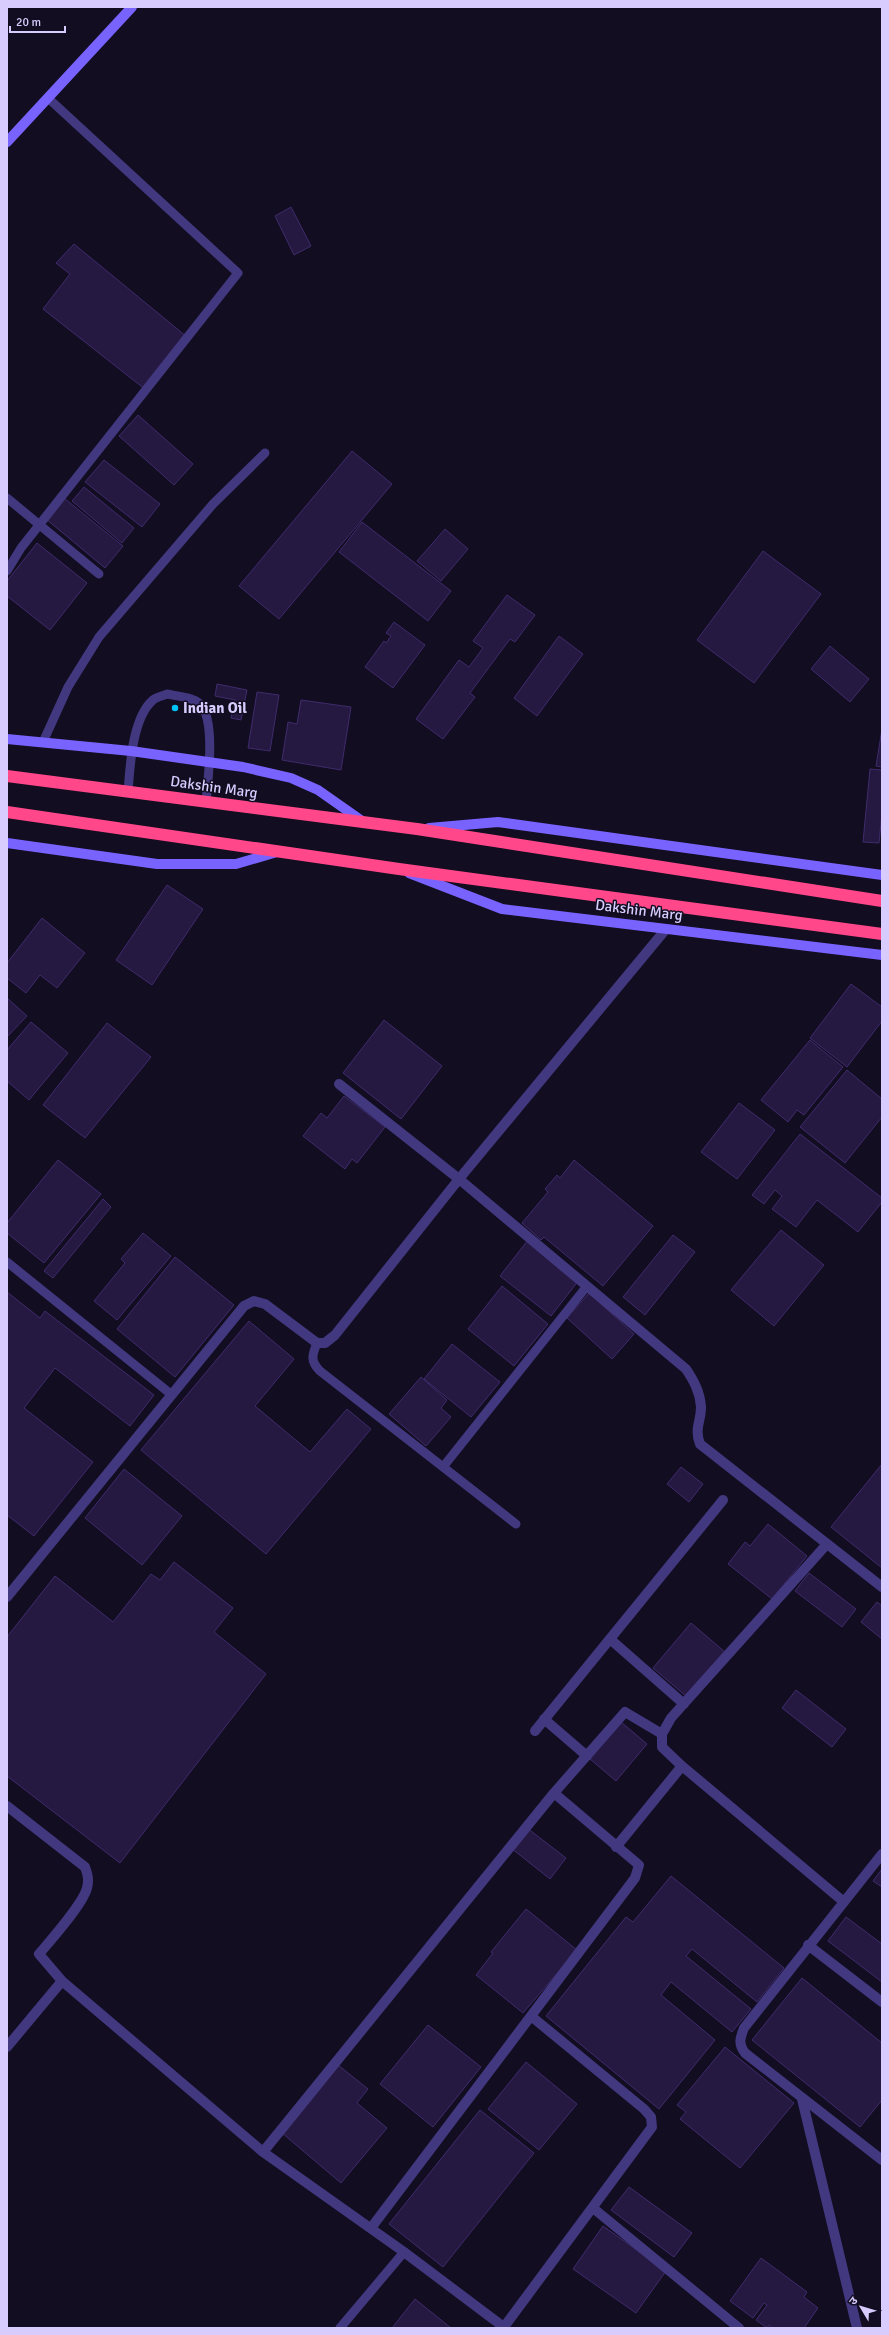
<svg xmlns="http://www.w3.org/2000/svg" width="889" height="2335" viewBox="0 0 889 2335" font-family="Signika,'Noto Sans Devanagari',sans-serif">
<rect width="100%" height="100%" fill="#120d20"/>
<!-- building -->
<path fill="#261941" stroke="#3f2b6d" d="M 291,207 L 311,246 L 294,255 L 275,216 Z
M 74,244 L 187,337 L 146,390 L 43,309 L 70,274 L 56,263 Z
M 138,415 L 193,464 L 174,485 L 119,436 Z
M 352,451 L 392,484 L 279,619 L 239,586 Z
M 104,460 L 160,504 L 142,527 L 85,482 Z
M 84,487 L 134,528 L 122,543 L 72,501 Z
M 64,498 L 123,546 L 105,568 L 46,519 Z
M 362,522 L 451,591 L 428,621 L 339,552 Z
M 445,529 L 468,549 L 441,581 L 417,561 Z
M 37,543 L 87,583 L 50,630 L 7,596 L 7,581 Z
M 763,551 L 821,594 L 754,683 L 697,640 Z
M 507,595 L 535,615 L 515,642 L 510,639 L 470,693 L 475,697 L 443,739 L 416,719 L 459,660 L 469,667 L 483,648 L 473,641 Z
M 394,622 L 425,645 L 393,688 L 365,667 L 384,641 L 386,643 L 391,636 L 386,633 Z
M 559,636 L 583,654 L 537,716 L 514,698 Z
M 830,646 L 869,679 L 850,702 L 811,669 Z
M 217,684 L 247,690 L 241,720 L 231,718 L 235,700 L 215,696 Z
M 257,692 L 279,695 L 270,751 L 248,748 Z
M 301,700 L 351,707 L 341,770 L 282,760 L 288,722 L 297,724 Z
M 882,729 L 882,767 L 876,766 Z
M 870,769 L 882,770 L 882,813 L 879,843 L 863,842 Z
M 167,885 L 203,909 L 152,985 L 116,960 Z
M 42,918 L 85,953 L 57,988 L 40,975 L 26,993 L 7,978 L 7,963 Z
M 851,984 L 882,1007 L 882,1021 L 847,1067 L 810,1038 Z
M 7,998 L 27,1016 L 7,1037 Z
M 384,1020 L 442,1066 L 401,1119 L 343,1073 Z
M 31,1022 L 68,1053 L 29,1100 L 7,1081 L 7,1050 Z
M 107,1023 L 151,1057 L 85,1138 L 43,1105 Z
M 810,1040 L 843,1067 L 804,1115 L 797,1110 L 788,1122 L 761,1100 Z
M 847,1070 L 882,1099 L 882,1117 L 845,1163 L 800,1127 Z
M 344,1096 L 385,1127 L 357,1163 L 352,1159 L 345,1169 L 303,1136 L 321,1113 L 327,1118 Z
M 739,1103 L 775,1130 L 737,1179 L 701,1152 Z
M 800,1134 L 882,1198 L 882,1202 L 858,1232 L 817,1200 L 796,1227 L 772,1209 L 782,1196 L 775,1190 L 764,1204 L 752,1195 Z
M 58,1160 L 101,1194 L 44,1263 L 7,1233 L 7,1223 Z
M 574,1160 L 653,1226 L 603,1286 L 544,1237 L 541,1240 L 522,1223 L 548,1192 L 545,1189 L 557,1175 L 560,1178 Z
M 103,1199 L 111,1207 L 53,1278 L 44,1271 Z
M 781,1230 L 824,1265 L 774,1326 L 731,1290 Z
M 143,1233 L 171,1256 L 117,1320 L 94,1301 L 125,1263 L 121,1259 Z
M 673,1235 L 695,1252 L 645,1315 L 623,1297 Z
M 528,1240 L 579,1280 L 551,1316 L 500,1276 Z
M 175,1257 L 234,1305 L 175,1377 L 117,1329 Z
M 502,1286 L 548,1324 L 514,1366 L 468,1329 Z
M 7,1292 L 40,1318 L 45,1311 L 154,1395 L 130,1426 L 55,1368 L 24,1408 L 93,1462 L 34,1536 L 7,1515 Z
M 589,1293 L 634,1334 L 612,1359 L 567,1318 Z
M 249,1321 L 294,1359 L 255,1406 L 310,1452 L 347,1409 L 371,1429 L 266,1554 L 141,1450 Z
M 452,1344 L 500,1382 L 471,1417 L 424,1379 Z
M 421,1377 L 447,1400 L 441,1408 L 451,1417 L 426,1446 L 389,1414 Z
M 882,1464 L 882,1568 L 831,1527 Z
M 681,1467 L 703,1484 L 689,1502 L 667,1484 Z
M 124,1469 L 182,1516 L 142,1565 L 85,1518 Z
M 768,1524 L 807,1556 L 772,1599 L 728,1564 L 745,1542 L 750,1546 Z
M 174,1562 L 233,1608 L 214,1632 L 266,1674 L 120,1863 L 7,1776 L 7,1637 L 55,1576 L 113,1622 L 151,1574 L 160,1580 Z
M 809,1573 L 856,1609 L 842,1627 L 795,1591 Z
M 877,1602 L 882,1606 L 882,1639 L 861,1622 Z
M 691,1623 L 725,1652 L 687,1697 L 653,1668 Z
M 796,1690 L 846,1729 L 832,1747 L 782,1708 Z
M 621,1722 L 647,1744 L 616,1781 L 590,1759 Z
M 527,1828 L 566,1858 L 550,1879 L 511,1848 Z
M 882,1869 L 882,1887 L 873,1881 Z
M 671,1876 L 784,1968 L 757,2002 L 692,1949 L 686,1956 L 751,2009 L 732,2032 L 671,1982 L 661,1995 L 715,2040 L 659,2109 L 546,2016 L 626,1917 L 633,1922 Z
M 526,1909 L 577,1950 L 523,2013 L 476,1975 L 493,1953 L 491,1952 Z
M 846,1917 L 882,1944 L 882,1982 L 828,1941 Z
M 802,1978 L 882,2043 L 882,2100 L 860,2127 L 752,2040 Z
M 428,2025 L 481,2067 L 433,2127 L 380,2084 Z
M 725,2047 L 794,2103 L 740,2168 L 680,2119 L 686,2112 L 677,2105 Z
M 526,2062 L 577,2104 L 539,2150 L 488,2109 Z
M 338,2065 L 368,2089 L 357,2103 L 387,2128 L 341,2183 L 282,2133 Z
M 480,2110 L 534,2153 L 443,2267 L 389,2224 Z
M 629,2187 L 692,2233 L 674,2257 L 611,2210 Z
M 603,2226 L 666,2271 L 636,2313 L 573,2269 Z
M 761,2258 L 807,2292 L 804,2297 L 818,2308 L 804,2328 L 773,2328 L 769,2325 L 767,2328 L 756,2320 L 767,2305 L 764,2303 L 753,2318 L 730,2301 Z
M 415,2299 L 451,2328 L 392,2328 Z"/>
<g fill="none" stroke-linecap="round" stroke-linejoin="round">
<!-- lane -->
<path stroke="#42387f" stroke-width="9" d="M 7,498 L 99,574
M 7,571 L 21,548 L 238,273 L 48,98
M 43,742 L 68,687 L 99,637 L 213,504 L 265,453
M 128,792 C 130,767 132,718 153,700 C 156,697 163,696 167,694 C 176,696 193,697 200,704 C 216,720 208,779 206,802
M 7,1262 L 172,1395
M 317,1343 C 312,1355 310,1361 320,1371 L 516,1524
M 443,1467 L 587,1286
M 340,2328 L 404,2252"/>
<!-- street -->
<path stroke="#42387f" stroke-width="10" d="M 339,1084 L 459,1179 L 686,1369 C 694,1381 700,1392 701,1407 C 701,1422 694,1428 700,1444 L 882,1587
M 827,1544 L 671,1718 L 662,1734 L 662,1747 L 682,1766 L 844,1902
M 7,1597 L 244,1306 L 254,1301 L 265,1304 L 317,1343 L 325,1343 L 335,1335 L 459,1179 L 666,929
M 610,1639 L 684,1704
M 544,1719 L 587,1756
M 535,1731 L 723,1500
M 7,1806 L 85,1867 C 88,1875 89,1880 87,1888 C 83,1904 51,1940 39,1954 L 62,1981 L 7,2047
M 616,1847 L 682,1766
M 882,1854 L 744,2028 C 740,2038 738,2044 745,2053 L 882,2160
M 808,1945 L 882,2002
M 62,1981 L 263,2152 L 404,2252 L 505,2328
M 802,2099 L 857,2328
M 263,2152 L 554,1793 L 625,1712 L 662,1734
M 593,2208 L 739,2328
M 371,2228 L 635,1878 L 639,1865 L 554,1793
M 504,2327 L 652,2127 L 651,2117 L 644,2109 L 531,2016"/>
<!-- secondary -->
<path stroke="#7963ff" stroke-width="10" d="M 7,142 L 132,7
M 7,739 L 131,751 L 243,767 L 291,778 L 318,790 L 365,823
M 429,828 L 498,822 L 882,875
M 7,843 L 157,864 L 236,864 L 277,852
M 409,873 L 502,909 L 882,955"/>
<!-- highway -->
<path stroke="#ff478a" stroke-width="12" d="M 7,776 L 417,829 L 882,901
M 7,812 L 399,869 L 882,934"/>
</g>
<!-- markers -->
<circle fill="#01c2f6" stroke="#120d20" stroke-width="1.5" cx="175" cy="708" r="4"/>
<g text-anchor="middle" stroke-width="3" stroke-linejoin="round" paint-order="stroke">
<!-- poi labels -->
<g font-size="15" font-weight="bold" fill="#d8ccff" stroke="#120d20" text-anchor="start">
<text x="183" y="713">Indian Oil</text>
</g>
<!-- street labels -->
<g font-size="15" fill="#d8ccff" stroke="#120d20">
<text transform="translate(214 787) rotate(8)" y="5">Dakshin Marg</text>
<text transform="translate(639 910) rotate(7)" y="5">Dakshin Marg</text>
</g>
</g>
<!-- border -->
<rect width="889" height="2335" fill="none" stroke="#d8ccff" stroke-width="16"/>
<!-- north arrow -->
<g transform="translate(861 2307) rotate(308)" stroke="#120d20" stroke-width="3" paint-order="stroke">
<path d="M0-3L7 15L0 10L-7 15Z" fill="#d8ccff"/>
<text y="-6" font-size="11" font-weight="bold" text-anchor="middle" fill="#d8ccff">उ</text>
</g>
<!-- scale -->
<path d="M10 26v6h55v-6" fill="none" stroke="#d8ccff" stroke-width="2"/>
<text x="16" y="26" font-size="12" fill="#d8ccff" stroke="#120d20" stroke-width="3" paint-order="stroke">20 m</text>
</svg>
